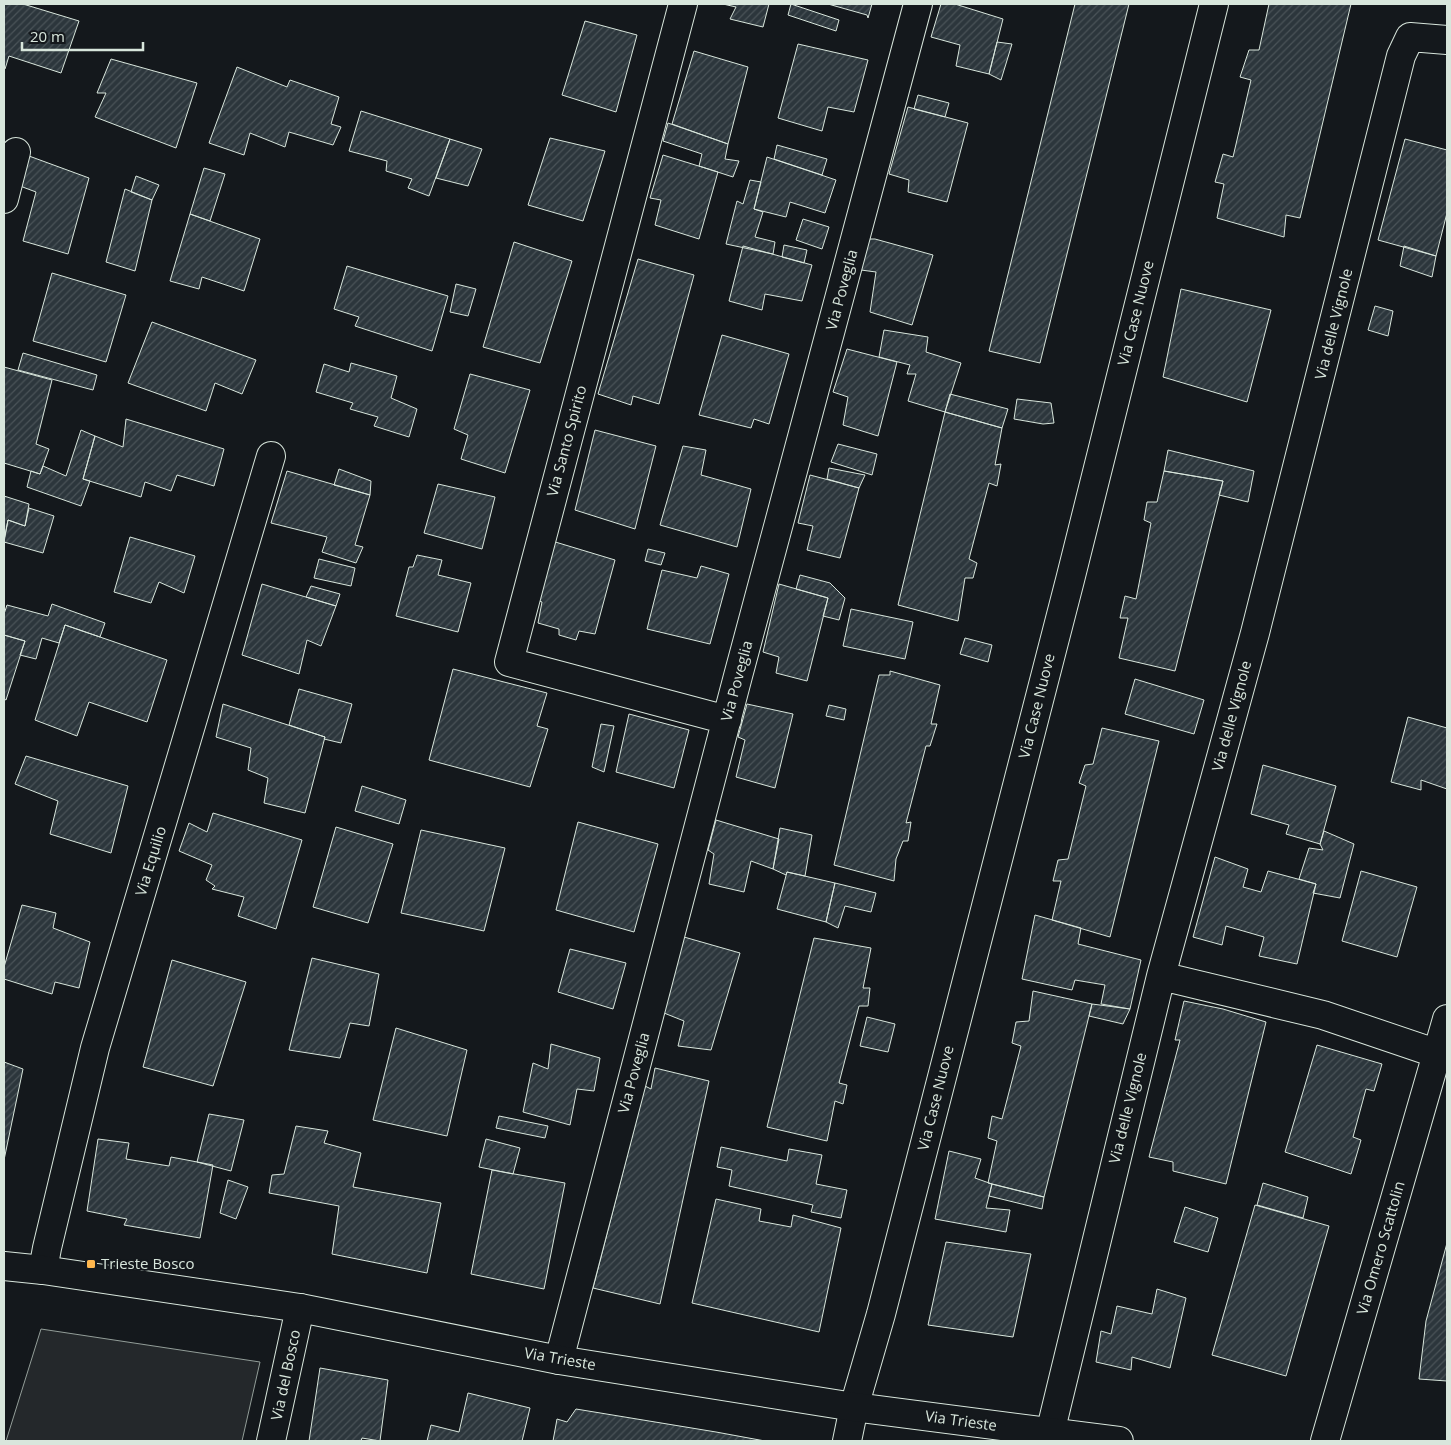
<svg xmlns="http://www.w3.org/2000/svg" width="1451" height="1445" viewBox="0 0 1451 1445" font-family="'Open Sans',sans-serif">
<defs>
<pattern id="building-hatch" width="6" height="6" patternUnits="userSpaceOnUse" patternTransform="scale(1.25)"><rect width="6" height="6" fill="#2c363c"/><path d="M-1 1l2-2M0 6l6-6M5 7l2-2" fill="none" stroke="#4a5358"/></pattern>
</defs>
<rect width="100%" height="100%" fill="#14181c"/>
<!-- parking -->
<path fill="#24282b" stroke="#939e99" d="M 41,1329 L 260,1362 L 242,1441 L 6,1441 Z"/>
<!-- building -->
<path fill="url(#building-hatch)" stroke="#d8e6dc" d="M 4,4 L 23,4 L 79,21 L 61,73 L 9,56 L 5,69 L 4,69 Z
M 723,4 L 769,4 L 763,27 L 730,19 L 736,7 Z
M 791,4 L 839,20 L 836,31 L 788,15 Z
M 828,4 L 872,4 L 868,18 L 867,15 Z
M 941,4 L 955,4 L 1003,19 L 989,74 L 956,66 L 960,45 L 931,37 Z
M 1075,4 L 1129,4 L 1040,363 L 989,351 Z
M 1269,4 L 1351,4 L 1300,218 L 1286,215 L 1284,237 L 1217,218 L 1224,184 L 1215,182 L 1223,154 L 1233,157 L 1251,80 L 1240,77 L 1249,50 L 1259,50 Z
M 585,21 L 637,35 L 616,112 L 562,95 Z
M 997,42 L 1012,44 L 1001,80 L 989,74 Z
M 798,44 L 868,60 L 854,112 L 828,107 L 822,131 L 778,118 Z
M 694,51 L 748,67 L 728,144 L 672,124 Z
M 111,59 L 197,83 L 176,148 L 95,117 L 106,93 L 97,93 Z
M 237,67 L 287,87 L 290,80 L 339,97 L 331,124 L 341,127 L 333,145 L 289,132 L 285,147 L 250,133 L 244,155 L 209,143 Z
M 918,95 L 949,103 L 945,117 L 914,109 Z
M 908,107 L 968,123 L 947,202 L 908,192 L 909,180 L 889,174 Z
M 361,111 L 450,139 L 429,196 L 408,188 L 412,179 L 386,171 L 387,161 L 349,151 Z
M 668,123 L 728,144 L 725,159 L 739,161 L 733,177 L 699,166 L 702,154 L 663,141 Z
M 550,138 L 605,151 L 583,221 L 528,205 Z
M 450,139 L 482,149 L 468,186 L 436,178 Z
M 1405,139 L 1447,150 L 1447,213 L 1436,256 L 1378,240 Z
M 777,145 L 827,159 L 822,175 L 774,159 Z
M 663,155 L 718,172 L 699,239 L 655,225 L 661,200 L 650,198 Z
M 29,156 L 89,178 L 68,254 L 23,241 L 36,192 L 20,186 Z
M 767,157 L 836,180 L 825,213 L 790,202 L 786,217 L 754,209 Z
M 204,168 L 225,174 L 210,221 L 190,214 Z
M 136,176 L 159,185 L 152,200 L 131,192 Z
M 750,180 L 761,182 L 754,209 L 763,212 L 755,237 L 775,242 L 773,254 L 726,244 L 737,201 L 743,204 Z
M 125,189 L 152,200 L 135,271 L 106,262 Z
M 190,214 L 260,239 L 244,291 L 202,277 L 199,289 L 170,281 Z
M 803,219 L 829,227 L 822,249 L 796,240 Z
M 869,239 L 875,239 L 933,255 L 912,325 L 870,312 L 876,272 L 861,270 Z
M 514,242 L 572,261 L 540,363 L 483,347 Z
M 784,245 L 807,250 L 804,263 L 782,257 Z
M 743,246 L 812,265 L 802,301 L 765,294 L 762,310 L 729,301 Z
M 1404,246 L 1436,256 L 1432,277 L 1400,266 Z
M 638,259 L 694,275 L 659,404 L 633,396 L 631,405 L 598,394 Z
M 347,266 L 448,296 L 432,351 L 355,326 L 359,317 L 334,309 Z
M 52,273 L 126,295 L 106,362 L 33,341 Z
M 456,284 L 476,289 L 468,316 L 450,312 Z
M 1181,289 L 1271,310 L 1247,402 L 1163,377 Z
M 1375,306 L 1393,311 L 1388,336 L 1368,330 Z
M 152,322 L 256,360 L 242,394 L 215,383 L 206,411 L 128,383 Z
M 884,330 L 928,337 L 926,352 L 961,363 L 945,412 L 908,401 L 916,374 L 907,374 L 910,365 L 879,357 Z
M 722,335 L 789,354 L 769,424 L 754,419 L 751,428 L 699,415 Z
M 847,349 L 897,362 L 878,436 L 843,425 L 848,397 L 833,392 Z
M 23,353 L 97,375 L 93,390 L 18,370 Z
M 351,363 L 397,376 L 391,398 L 417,409 L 409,437 L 374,426 L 378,417 L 350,409 L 353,403 L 316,392 L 324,364 L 349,372 Z
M 4,367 L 52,380 L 36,444 L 49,449 L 40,474 L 4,463 Z
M 470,374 L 530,390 L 505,473 L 461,459 L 468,435 L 454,429 Z
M 950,394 L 1008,409 L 1002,428 L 945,412 Z
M 1017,399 L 1051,403 L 1054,423 L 1043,424 L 1014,419 Z
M 945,412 L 1002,428 L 995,465 L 1001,464 L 997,486 L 989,483 L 969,559 L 977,563 L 973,578 L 965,578 L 958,621 L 898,605 Z
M 126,419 L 224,449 L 214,486 L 177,475 L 171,491 L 145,482 L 141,497 L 83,479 L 95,436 L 123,447 Z
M 81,430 L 95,436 L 83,479 L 90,481 L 81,506 L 27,487 L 31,471 L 40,474 L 43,466 L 66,476 Z
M 595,430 L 656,446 L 635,529 L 575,510 Z
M 838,444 L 877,454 L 872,475 L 831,462 Z
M 683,446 L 706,450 L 701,475 L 751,489 L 737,547 L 660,525 Z
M 1168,450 L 1254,471 L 1248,502 L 1219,495 L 1223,481 L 1164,471 Z
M 829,468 L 865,475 L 859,488 L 827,479 Z
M 339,469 L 371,481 L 370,495 L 334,485 Z
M 287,471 L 370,495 L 355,545 L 363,547 L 356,563 L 322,552 L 327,537 L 271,523 Z
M 1164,471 L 1223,481 L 1175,671 L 1119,658 L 1128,618 L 1120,618 L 1125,596 L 1136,599 L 1151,523 L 1144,520 L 1147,502 L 1157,502 Z
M 810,475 L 859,488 L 840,558 L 807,550 L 813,526 L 798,523 Z
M 438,484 L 495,497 L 482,549 L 424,533 Z
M 4,496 L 29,504 L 25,526 L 8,520 L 4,540 Z
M 29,508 L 54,516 L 43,553 L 4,542 L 8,520 L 25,526 Z
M 130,537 L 195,556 L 184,593 L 159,582 L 151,603 L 114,592 Z
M 552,541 L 615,560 L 595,634 L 579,631 L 576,640 L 559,635 L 559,629 L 538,623 L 542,602 L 534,599 Z
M 648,549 L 665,553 L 661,565 L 645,561 Z
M 417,555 L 442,560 L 438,575 L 471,583 L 458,632 L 396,616 L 409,567 L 413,567 Z
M 319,559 L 355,568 L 351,586 L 314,578 Z
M 701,566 L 729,574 L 710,644 L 647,629 L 662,570 L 697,578 Z
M 800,575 L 830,583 L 845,598 L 839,620 L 823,616 L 828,598 L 796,589 Z
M 262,584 L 336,606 L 321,646 L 307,640 L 299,674 L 242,655 Z
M 779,584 L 828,598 L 807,681 L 776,673 L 779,657 L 763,652 Z
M 311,586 L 340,594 L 336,606 L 306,597 Z
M 52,604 L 105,623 L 100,637 L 65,625 L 59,643 L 42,638 L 36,659 L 20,655 L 25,641 L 4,635 L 4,614 L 7,605 L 48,616 Z
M 851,609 L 913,622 L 905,659 L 843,646 Z
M 65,625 L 167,660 L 147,722 L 89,702 L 77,736 L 35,720 Z
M 4,635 L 25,641 L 6,700 L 4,699 Z
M 965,638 L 992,645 L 988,662 L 960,654 Z
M 453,669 L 547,693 L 537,726 L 548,729 L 530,787 L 429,760 Z
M 890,671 L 940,685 L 931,724 L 937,724 L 930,746 L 926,746 L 906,823 L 911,822 L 908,841 L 903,841 L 896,859 L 894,881 L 834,865 L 879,675 L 890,675 Z
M 1135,679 L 1204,700 L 1194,734 L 1125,714 Z
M 299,689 L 352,704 L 341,743 L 324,739 L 325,737 L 289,725 Z
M 223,704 L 325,737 L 305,813 L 264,803 L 268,778 L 248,770 L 251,748 L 216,737 Z
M 747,704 L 793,714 L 775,788 L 736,777 L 745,740 L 738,737 Z
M 829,705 L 846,709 L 844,720 L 826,716 Z
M 629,714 L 689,730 L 674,788 L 616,772 Z
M 1408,717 L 1447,728 L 1447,789 L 1421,780 L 1421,790 L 1391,782 Z
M 601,724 L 614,726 L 604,772 L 592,767 Z
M 1102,728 L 1159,741 L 1110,937 L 1052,920 L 1061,881 L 1053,881 L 1058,860 L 1068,859 L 1086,786 L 1079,783 L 1085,765 L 1093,764 Z
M 26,756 L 128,786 L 111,853 L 50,834 L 58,801 L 15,784 Z
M 1263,765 L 1336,786 L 1320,844 L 1286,834 L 1289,825 L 1251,814 Z
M 362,786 L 406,800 L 399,824 L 355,811 Z
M 213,813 L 302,840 L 276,929 L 238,916 L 244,897 L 212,889 L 215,886 L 206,880 L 212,865 L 179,851 L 189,823 L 207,832 Z
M 716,820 L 779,839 L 773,869 L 751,861 L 744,892 L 709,884 L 714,854 L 708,850 Z
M 578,822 L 658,844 L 634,932 L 556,910 Z
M 336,827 L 393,844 L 368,923 L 313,907 Z
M 780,828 L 812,835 L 805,876 L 787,872 L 786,875 L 773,869 Z
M 421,830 L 505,848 L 484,931 L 401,913 Z
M 1324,831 L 1354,844 L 1340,898 L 1313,893 L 1316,884 L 1299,879 L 1309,848 L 1323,850 L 1320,844 Z
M 1215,857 L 1248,869 L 1243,887 L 1261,892 L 1268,871 L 1316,884 L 1297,964 L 1259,956 L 1264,937 L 1226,926 L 1222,945 L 1193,937 Z
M 1361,871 L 1417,887 L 1397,957 L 1342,941 Z
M 787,872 L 835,883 L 826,922 L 777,909 Z
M 835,883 L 876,893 L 871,912 L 845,906 L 838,928 L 826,922 Z
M 22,905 L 56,913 L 53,928 L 90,942 L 79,988 L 55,982 L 52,994 L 4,979 L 4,967 Z
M 1035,915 L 1081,928 L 1078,944 L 1141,960 L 1130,1009 L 1101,1004 L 1105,985 L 1075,980 L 1072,990 L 1022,979 Z
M 684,937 L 740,953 L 711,1050 L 678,1046 L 684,1021 L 664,1013 Z
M 814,938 L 871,948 L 863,988 L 870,988 L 868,1006 L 859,1006 L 839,1083 L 847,1085 L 843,1104 L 835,1101 L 827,1141 L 767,1127 Z
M 570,949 L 626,963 L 613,1009 L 558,992 Z
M 312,958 L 379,974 L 369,1026 L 350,1023 L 340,1058 L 289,1050 Z
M 172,960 L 246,982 L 213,1086 L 143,1067 Z
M 1033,991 L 1092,1004 L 1044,1197 L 988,1183 L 997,1141 L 988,1138 L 992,1116 L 1002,1119 L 1021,1046 L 1012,1043 L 1016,1022 L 1029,1021 Z
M 1184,1001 L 1223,1009 L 1266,1022 L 1226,1184 L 1173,1171 L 1173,1162 L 1149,1157 L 1180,1040 L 1175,1040 Z
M 1092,1004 L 1130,1009 L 1123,1024 L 1089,1016 Z
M 867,1017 L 895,1024 L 888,1052 L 860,1046 Z
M 396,1028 L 467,1050 L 447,1136 L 373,1120 Z
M 551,1044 L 600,1058 L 594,1091 L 577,1089 L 570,1125 L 523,1112 L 533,1063 L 548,1069 Z
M 1317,1045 L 1382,1064 L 1374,1091 L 1366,1089 L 1353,1137 L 1361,1140 L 1351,1174 L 1285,1152 Z
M 4,1062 L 23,1069 L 4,1160 Z
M 655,1068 L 709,1081 L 660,1304 L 593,1288 L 645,1086 L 651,1089 Z
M 209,1114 L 244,1120 L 231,1171 L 197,1162 Z
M 499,1116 L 548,1126 L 545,1138 L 496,1128 Z
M 296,1126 L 328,1131 L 324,1143 L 361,1153 L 353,1187 L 441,1203 L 427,1273 L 332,1254 L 339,1206 L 269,1193 L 272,1175 L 284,1174 Z
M 98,1139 L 129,1143 L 126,1159 L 169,1166 L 171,1157 L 213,1165 L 200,1238 L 124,1225 L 127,1219 L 87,1211 Z
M 486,1139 L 520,1148 L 513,1174 L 479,1167 Z
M 721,1147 L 787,1161 L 789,1149 L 822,1155 L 816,1184 L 847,1190 L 841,1218 L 811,1212 L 813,1205 L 729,1186 L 732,1170 L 717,1167 Z
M 949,1151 L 981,1159 L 975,1178 L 992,1184 L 986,1208 L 1010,1210 L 1006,1232 L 935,1219 Z
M 492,1170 L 565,1183 L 544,1289 L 471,1274 Z
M 228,1180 L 248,1187 L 236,1219 L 220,1213 Z
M 1263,1183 L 1308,1197 L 1303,1218 L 1257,1205 Z
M 992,1184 L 1044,1197 L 1042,1209 L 989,1196 Z
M 716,1199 L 761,1209 L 759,1221 L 791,1227 L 793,1215 L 841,1228 L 819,1332 L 692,1303 Z
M 1255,1205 L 1329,1226 L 1286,1376 L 1212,1355 Z
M 1185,1207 L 1218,1218 L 1208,1252 L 1174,1242 Z
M 946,1242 L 1031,1254 L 1013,1337 L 928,1325 Z
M 1447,1243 L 1447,1381 L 1419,1379 L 1426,1321 Z
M 1157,1289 L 1186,1298 L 1170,1368 L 1132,1357 L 1131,1370 L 1096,1362 L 1101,1331 L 1111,1334 L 1117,1306 L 1152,1314 Z
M 320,1368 L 388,1380 L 380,1441 L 362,1438 L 361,1441 L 309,1441 Z
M 468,1393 L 530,1408 L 522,1441 L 427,1441 L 431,1425 L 459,1432 Z
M 576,1409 L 716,1432 L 765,1441 L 553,1441 L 557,1419 L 567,1422 Z"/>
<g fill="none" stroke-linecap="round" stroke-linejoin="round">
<defs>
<path id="street" d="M 683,4 L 509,662 L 727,720
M 4,199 L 16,152
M 1161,976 L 1323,1015 L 1447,1057
M 43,1270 L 47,1248 L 95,1048 L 271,456
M 559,1360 L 738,676 L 918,4
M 1050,1433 L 1161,976 L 1255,633 L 1401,56 L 1410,37 L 1447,40
M 271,1441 L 300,1308
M 847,1441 L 854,1407 L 881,1314 L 1070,580 L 1214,4
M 1325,1441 L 1447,1019"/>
<path id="secondary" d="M 4,1266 L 43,1270 L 300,1308 L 559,1360 L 854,1407 L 1119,1441"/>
</defs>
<!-- street casing -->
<use href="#street" stroke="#d8e6dc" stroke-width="30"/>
<!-- secondary casing -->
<use href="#secondary" stroke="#d8e6dc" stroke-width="30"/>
<!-- street -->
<use href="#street" stroke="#14181c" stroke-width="28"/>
<!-- secondary -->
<use href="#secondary" stroke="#14181c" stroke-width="28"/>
</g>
<!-- markers -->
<rect fill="#ffb74d" stroke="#14181c" stroke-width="2" x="86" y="1259" width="10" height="10" rx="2.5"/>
<g text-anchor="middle" stroke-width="4" stroke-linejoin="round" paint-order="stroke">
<!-- street labels -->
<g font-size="15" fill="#d8e6dc" stroke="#14181c">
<text transform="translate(842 290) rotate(-75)" y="5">Via Poveglia</text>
<text transform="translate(1136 313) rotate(-76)" y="5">Via Case Nuove</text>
<text transform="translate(1334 324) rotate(-76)" y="5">Via delle Vignole</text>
<text transform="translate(567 441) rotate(-75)" y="5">Via Santo Spirito</text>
<text transform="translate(737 681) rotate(-75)" y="5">Via Poveglia</text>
<text transform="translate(1037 706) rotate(-76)" y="5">Via Case Nuove</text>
<text transform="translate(1232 716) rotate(-75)" y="5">Via delle Vignole</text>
<text transform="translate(151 861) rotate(-73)" y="5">Via Equilio</text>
<text transform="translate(634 1073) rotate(-75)" y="5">Via Poveglia</text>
<text transform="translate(936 1098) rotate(-76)" y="5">Via Case Nuove</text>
<text transform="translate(1128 1108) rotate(-76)" y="5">Via delle Vignole</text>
<text transform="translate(1381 1248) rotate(-74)" y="5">Via Omero Scattolin</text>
<text transform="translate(560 1359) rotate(10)" y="5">Via Trieste</text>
<text transform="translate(286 1375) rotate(-78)" y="5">Via del Bosco</text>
<text transform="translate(961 1421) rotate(8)" y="5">Via Trieste</text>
</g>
<!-- poi labels -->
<g font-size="15" fill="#d8e6dc" stroke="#14181c" text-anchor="start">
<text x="101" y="1269">Trieste Bosco</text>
</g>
</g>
<!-- border -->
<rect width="1451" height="1445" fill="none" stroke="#d8e6dc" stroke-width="10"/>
<!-- scale -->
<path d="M22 42v8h121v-8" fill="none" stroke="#d8e6dc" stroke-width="2.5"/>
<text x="30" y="42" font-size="15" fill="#d8e6dc" stroke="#14181c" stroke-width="4" paint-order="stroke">20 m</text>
</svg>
